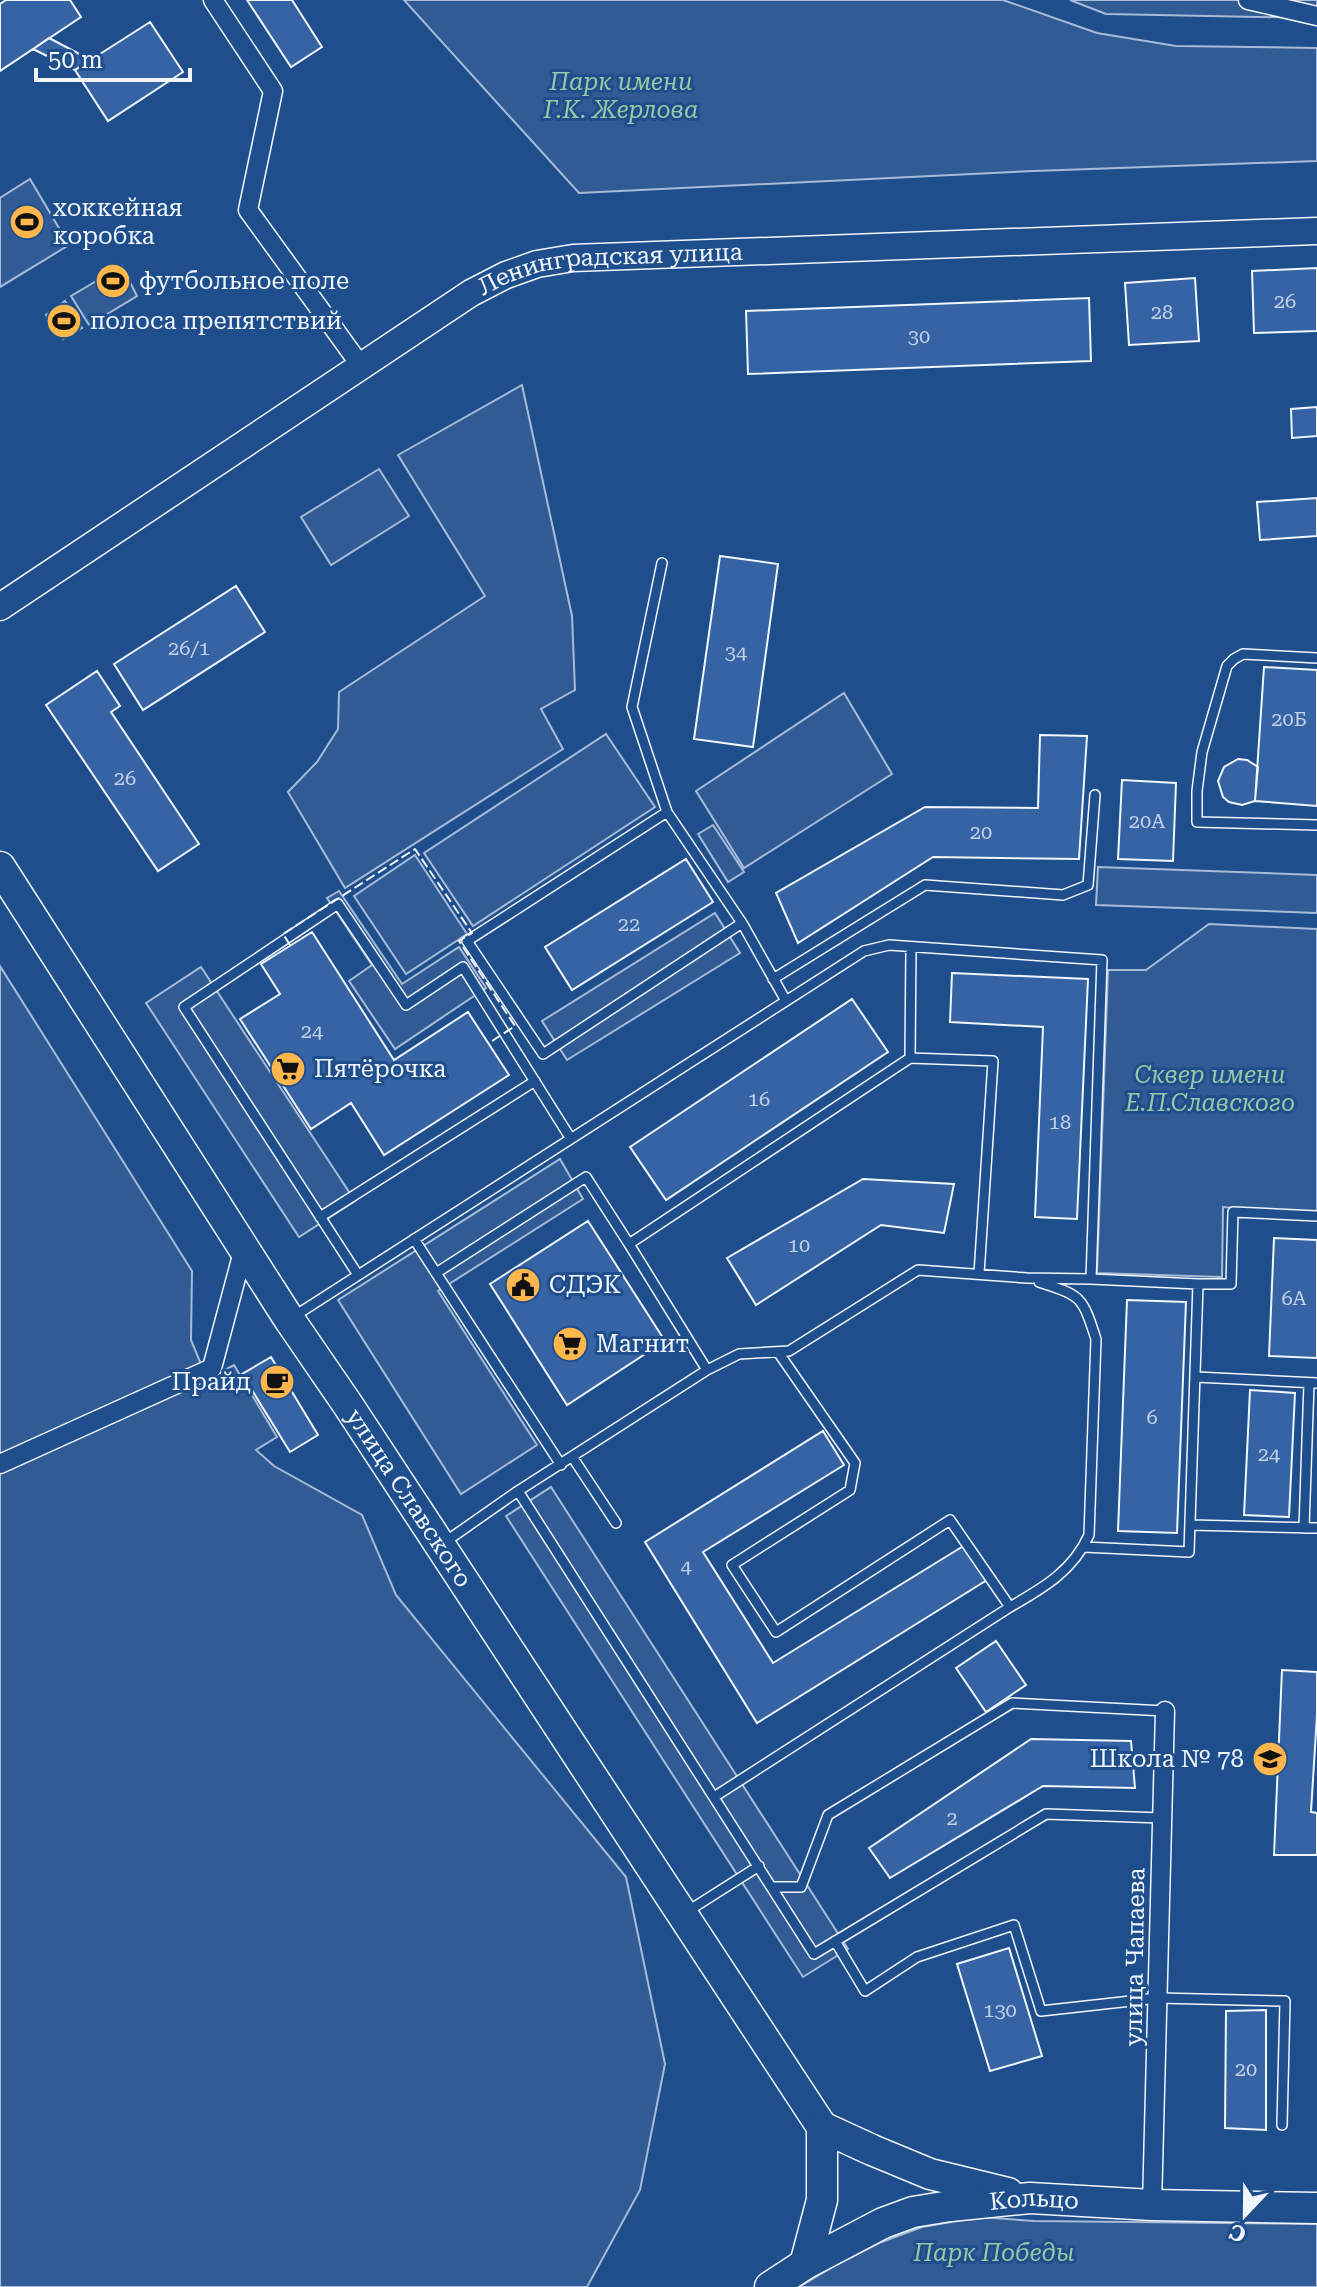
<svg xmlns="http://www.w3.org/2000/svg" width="1317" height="2287" viewBox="0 0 1317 2287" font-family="'Roboto Serif',serif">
<rect width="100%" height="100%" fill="#1f4e8c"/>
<!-- built -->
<path fill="#305b95" stroke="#a8bbd7" stroke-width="2" d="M 404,0 L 1003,0 L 1097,33 L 1176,46 L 1317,48 L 1317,161 L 1034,171 L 579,193 Z
M 1070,0 L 1317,0 L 1317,18 L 1106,14 Z
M 30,179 L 69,245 L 0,287 L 0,198 Z
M 122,266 L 137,296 L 89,325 L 71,296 Z
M 65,301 L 82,328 L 63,339 L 46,315 Z
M 522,385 L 572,616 L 575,690 L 541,709 L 563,749 L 345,888 L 288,792 L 317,762 L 338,729 L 339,692 L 485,596 L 398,455 Z
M 379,469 L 409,516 L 331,565 L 301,517 Z
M 844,693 L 892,774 L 744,868 L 696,791 Z
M 606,734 L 655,807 L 473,926 L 424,853 Z
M 713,825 L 744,872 L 728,882 L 698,834 Z
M 415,855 L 467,934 L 406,974 L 354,896 Z
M 1098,867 L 1317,875 L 1317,913 L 1096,905 Z
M 339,891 L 402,984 L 459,947 L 486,988 L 395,1049 L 349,981 L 372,965 L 327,898 Z
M 715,913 L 740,953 L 567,1060 L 542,1021 Z
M 1209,924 L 1317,929 L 1317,1214 L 1223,1207 L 1222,1277 L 1097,1273 L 1108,970 L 1146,970 Z
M 0,966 L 192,1271 L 191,1340 L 207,1379 L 234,1365 L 277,1437 L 256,1450 L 274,1466 L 362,1515 L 396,1595 L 626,1877 L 665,2064 L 640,2190 L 587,2287 L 0,2287 Z
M 201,967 L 355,1201 L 299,1237 L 146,1003 Z
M 560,1159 L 583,1199 L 438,1291 L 537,1445 L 461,1494 L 338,1300 Z
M 551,1487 L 848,1949 L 803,1977 L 506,1516 Z
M 980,2217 L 1034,2221 L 1317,2224 L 1317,2287 L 799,2287 L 836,2265 L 879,2243 L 922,2227 Z"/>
<!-- building -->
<path fill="#3563a3" stroke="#f2f6ff" stroke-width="2" d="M 6,0 L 70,0 L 81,17 L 0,71 L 0,4 Z
M 247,0 L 292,0 L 322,47 L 291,67 Z
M 150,22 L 183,72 L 108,121 L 75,70 Z
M 49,38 L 91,60 L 75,70 L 33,49 Z
M 1317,268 L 1317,331 L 1254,333 L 1252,271 Z
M 1195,278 L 1199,341 L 1129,345 L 1125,283 Z
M 1089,298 L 1091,361 L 748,374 L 746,311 Z
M 1317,407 L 1317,436 L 1292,438 L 1291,409 Z
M 1317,498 L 1317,536 L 1260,540 L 1257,502 Z
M 720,556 L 778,564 L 753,747 L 694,739 Z
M 236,586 L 265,632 L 143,710 L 114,664 Z
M 1264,667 L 1317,670 L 1317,806 L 1255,801 Z
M 97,671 L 120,706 L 111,712 L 199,844 L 158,871 L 46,705 Z
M 1040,735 L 1087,736 L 1079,859 L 933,857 L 798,943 L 776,893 L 925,807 L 1038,808 Z
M 1238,759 L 1247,760 L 1258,767 L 1255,801 L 1242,805 L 1229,802 L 1223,797 L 1218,781 L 1224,767 Z
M 1122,780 L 1176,783 L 1173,861 L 1118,859 Z
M 686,859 L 713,902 L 572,990 L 545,947 Z
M 312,932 L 394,1060 L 468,1012 L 509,1075 L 384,1155 L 351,1103 L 311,1129 L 240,1019 L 280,994 L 261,964 Z
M 952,973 L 1088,979 L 1077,1219 L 1035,1217 L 1043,1027 L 950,1022 Z
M 852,999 L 888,1052 L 666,1200 L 630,1147 Z
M 863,1179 L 954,1184 L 944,1233 L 881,1225 L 756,1305 L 727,1258 Z
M 588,1221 L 665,1341 L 567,1405 L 490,1284 Z
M 1274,1238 L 1317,1240 L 1317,1358 L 1269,1356 Z
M 1127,1300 L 1186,1302 L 1177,1533 L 1118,1531 Z
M 271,1357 L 318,1435 L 290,1452 L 242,1374 Z
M 1250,1390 L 1295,1393 L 1289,1517 L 1244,1515 Z
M 823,1431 L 844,1465 L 703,1552 L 773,1663 L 965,1545 L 987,1580 L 757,1723 L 645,1542 Z
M 996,1641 L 1026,1685 L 986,1712 L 956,1668 Z
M 1282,1670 L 1317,1672 L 1317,1715 L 1311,1812 L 1317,1813 L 1317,1855 L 1274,1855 Z
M 1031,1739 L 1131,1741 L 1135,1788 L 1043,1786 L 890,1878 L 869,1848 Z
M 1009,1948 L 1042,2056 L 990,2071 L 957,1964 Z
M 1266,2010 L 1266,2130 L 1225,2128 L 1226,2011 Z"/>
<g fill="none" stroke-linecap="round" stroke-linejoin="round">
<defs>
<path id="lane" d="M 662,563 L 632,707 L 667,812
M 1317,658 L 1243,654 L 1234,659 L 1227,666 L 1202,752 L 1197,791 L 1197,822 L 1317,825
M 742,923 L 667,812 L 467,941 L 543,1054 L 742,923 L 786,1001
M 911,948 L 910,1058 L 993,1061 L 979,1274
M 773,979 L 925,885 L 1063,895 L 1088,885 L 1095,795
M 320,1217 L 535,1081
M 414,1239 L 436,1273
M 629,1244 L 707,1370
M 358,1275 L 184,1007 L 338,904 L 406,1005 L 463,967 L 571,1139
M 1198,1284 L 1231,1284 L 1233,1212 L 1317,1216
M 293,1317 L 864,951 L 889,945 L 1102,960 L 1091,1279 L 1027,1278 L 918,1270 L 789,1351 L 739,1354 L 707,1370 L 518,1491
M 778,1352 L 855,1463 L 850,1490 L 732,1565 L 776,1632 L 950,1520 L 1010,1607
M 1196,1377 L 1317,1383
M 573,1458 L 616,1523
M 561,1465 L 436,1273 L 586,1177 L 629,1244 L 910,1058
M 1190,1525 L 1317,1528
M 1304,1528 L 1309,1383
M 445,1542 L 518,1491 L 814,1954 L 1046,1814 L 1162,1818
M 1084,1547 L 1189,1552 L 1198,1284 L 1091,1279
M 714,1797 L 1010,1607 C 1043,1588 1073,1571 1089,1535 L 1096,1339 C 1082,1296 1082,1296 1039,1282
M 772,1887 L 801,1887 L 828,1815 L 1012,1703 L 1165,1711
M 688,1911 L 759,1866
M 835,1941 L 865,1991 L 917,1957 L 1014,1925 L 1041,2011 L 1158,1998 L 1285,2001 L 1282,2125"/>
<path id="street" d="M 213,0 L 273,91 L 248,210 L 361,366
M 1248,0 L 1317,16
M 0,1464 L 212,1368 L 244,1248
M 1152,2205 L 1165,1711"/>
<g id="secondary">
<path id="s1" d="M 0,607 L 471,293 L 506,275 L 537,264 L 573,258 L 1317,231"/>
</g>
<g id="primary">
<path id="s2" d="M 0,867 L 289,1319 L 348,1405 L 822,2127"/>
<path d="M 822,2127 L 872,2150 L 930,2174 L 1008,2193"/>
<path d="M 805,2264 L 822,2200 L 822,2127"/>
<path id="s3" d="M 770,2287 L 805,2264 L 883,2223 L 913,2212 L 950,2206 L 1030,2198 L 1152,2205 L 1317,2208"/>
</g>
</defs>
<!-- lane casing -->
<use href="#lane" stroke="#f2f6ff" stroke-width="12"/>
<!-- street casing -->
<use href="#street" stroke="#f2f6ff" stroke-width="21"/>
<!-- secondary casing -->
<use href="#secondary" stroke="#f2f6ff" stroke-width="29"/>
<!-- primary casing -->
<use href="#primary" stroke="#f2f6ff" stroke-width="33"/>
<!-- lane -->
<use href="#lane" stroke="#1f4e8c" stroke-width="9"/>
<!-- street -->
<use href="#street" stroke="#1f4e8c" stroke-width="18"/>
<!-- secondary -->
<use href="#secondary" stroke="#1f4e8c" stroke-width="26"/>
<!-- primary -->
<use href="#primary" stroke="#1f4e8c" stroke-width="30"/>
<!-- fence -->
<path stroke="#f2f6ff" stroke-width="2" stroke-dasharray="10 4" stroke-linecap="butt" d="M 290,945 L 283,934 L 415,849 L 472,933 L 459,941 L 515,1026 L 489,1043"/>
</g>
<!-- icons -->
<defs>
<symbol id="stadium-disc" viewBox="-11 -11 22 22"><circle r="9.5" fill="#ffb74d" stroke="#1f4e8c"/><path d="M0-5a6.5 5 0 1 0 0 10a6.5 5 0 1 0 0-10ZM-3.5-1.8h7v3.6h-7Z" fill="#111"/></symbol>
<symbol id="supermarket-disc" viewBox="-11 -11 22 22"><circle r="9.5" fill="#ffb74d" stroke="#1f4e8c"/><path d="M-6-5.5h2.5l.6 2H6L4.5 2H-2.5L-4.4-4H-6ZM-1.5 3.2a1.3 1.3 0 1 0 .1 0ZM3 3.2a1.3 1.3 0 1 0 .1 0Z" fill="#111"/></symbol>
<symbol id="civic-disc" viewBox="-11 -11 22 22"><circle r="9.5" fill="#ffb74d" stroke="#1f4e8c"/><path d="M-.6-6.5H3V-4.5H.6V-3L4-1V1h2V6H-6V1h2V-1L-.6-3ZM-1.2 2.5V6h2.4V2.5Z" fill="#111"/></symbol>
<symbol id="cafe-disc" viewBox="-11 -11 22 22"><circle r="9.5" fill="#ffb74d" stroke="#1f4e8c"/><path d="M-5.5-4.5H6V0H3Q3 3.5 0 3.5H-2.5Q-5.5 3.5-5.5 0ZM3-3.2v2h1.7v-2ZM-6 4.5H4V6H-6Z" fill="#111"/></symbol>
<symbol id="school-disc" viewBox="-11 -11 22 22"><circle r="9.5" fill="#ffb74d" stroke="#1f4e8c"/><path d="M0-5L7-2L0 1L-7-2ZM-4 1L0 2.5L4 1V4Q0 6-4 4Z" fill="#111"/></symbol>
</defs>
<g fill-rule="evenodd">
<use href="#stadium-disc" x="7" y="202" width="40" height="40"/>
<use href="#stadium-disc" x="93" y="261" width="40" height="40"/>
<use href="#stadium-disc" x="44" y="301" width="40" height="40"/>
<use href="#supermarket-disc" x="268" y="1049" width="40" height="40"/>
<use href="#civic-disc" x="503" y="1265" width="40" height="40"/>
<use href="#supermarket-disc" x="550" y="1324" width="40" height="40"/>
<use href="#cafe-disc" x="257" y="1362" width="40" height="40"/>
<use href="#school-disc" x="1250" y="1739" width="40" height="40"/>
</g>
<g text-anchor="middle" stroke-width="6" stroke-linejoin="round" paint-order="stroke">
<!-- number labels -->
<g font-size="20" fill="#c3d1e8">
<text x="1285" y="308">26</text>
<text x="1162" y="319">28</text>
<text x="919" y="343">30</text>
<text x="189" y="655">26/1</text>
<text x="736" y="659">34</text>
<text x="1289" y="726">20Б</text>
<text x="125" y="785">26</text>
<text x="1147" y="828">20А</text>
<text x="981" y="839">20</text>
<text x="629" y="931">22</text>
<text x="312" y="1038">24</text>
<text x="759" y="1106">16</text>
<text x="1060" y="1129">18</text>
<text x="799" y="1252">10</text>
<text x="1294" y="1305">6А</text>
<text x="1152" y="1424">6</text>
<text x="1269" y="1461">24</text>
<text x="686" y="1573">4</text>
<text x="952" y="1825">2</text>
<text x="1000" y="2017">130</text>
<text x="1246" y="2076">20</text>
</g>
<!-- park labels -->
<g font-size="24" font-style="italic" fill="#97c8a6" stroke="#1f4e8c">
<text x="621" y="90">Парк имени<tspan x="621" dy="28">Г.К. Жерлова</tspan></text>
<text x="1210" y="1083">Сквер имени<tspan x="1210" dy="28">Е.П.Славского</tspan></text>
<text x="994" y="2261">Парк Победы</text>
</g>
<!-- poi labels -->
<g font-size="24" fill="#f2f6ff" stroke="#1f4e8c" text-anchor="start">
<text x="53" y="216">хоккейная<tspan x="53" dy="28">коробка</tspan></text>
<text x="139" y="289">футбольное поле</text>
<text x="90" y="329">полоса препятствий</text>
<text x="314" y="1077">Пятёрочка</text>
<text x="549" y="1293">СДЭК</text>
<text x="596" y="1352">Магнит</text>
<text x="251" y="1390" text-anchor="end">Прайд</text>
<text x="1244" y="1767" text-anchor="end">Школа № 78</text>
</g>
<!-- street labels -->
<g font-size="24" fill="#f2f6ff" stroke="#1f4e8c">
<text dy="8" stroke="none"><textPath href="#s1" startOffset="710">Ленинградская улица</textPath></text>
<text dy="8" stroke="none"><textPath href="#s2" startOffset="752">улица Славского</textPath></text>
<text transform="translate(1135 1957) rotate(-89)" y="8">улица Чапаева</text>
<text dy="8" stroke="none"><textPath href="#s3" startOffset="284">Кольцо</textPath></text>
</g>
</g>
<!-- north arrow -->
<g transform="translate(1245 2215) rotate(202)" stroke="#1f4e8c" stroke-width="6" paint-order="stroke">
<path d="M0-6L14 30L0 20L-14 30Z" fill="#f2f6ff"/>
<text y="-12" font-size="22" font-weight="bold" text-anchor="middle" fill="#f2f6ff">С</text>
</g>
<!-- scale -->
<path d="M36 68v12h154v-12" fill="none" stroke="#f2f6ff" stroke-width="4"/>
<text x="48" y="68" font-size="24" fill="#f2f6ff" stroke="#1f4e8c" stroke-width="6" paint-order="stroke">50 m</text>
</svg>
